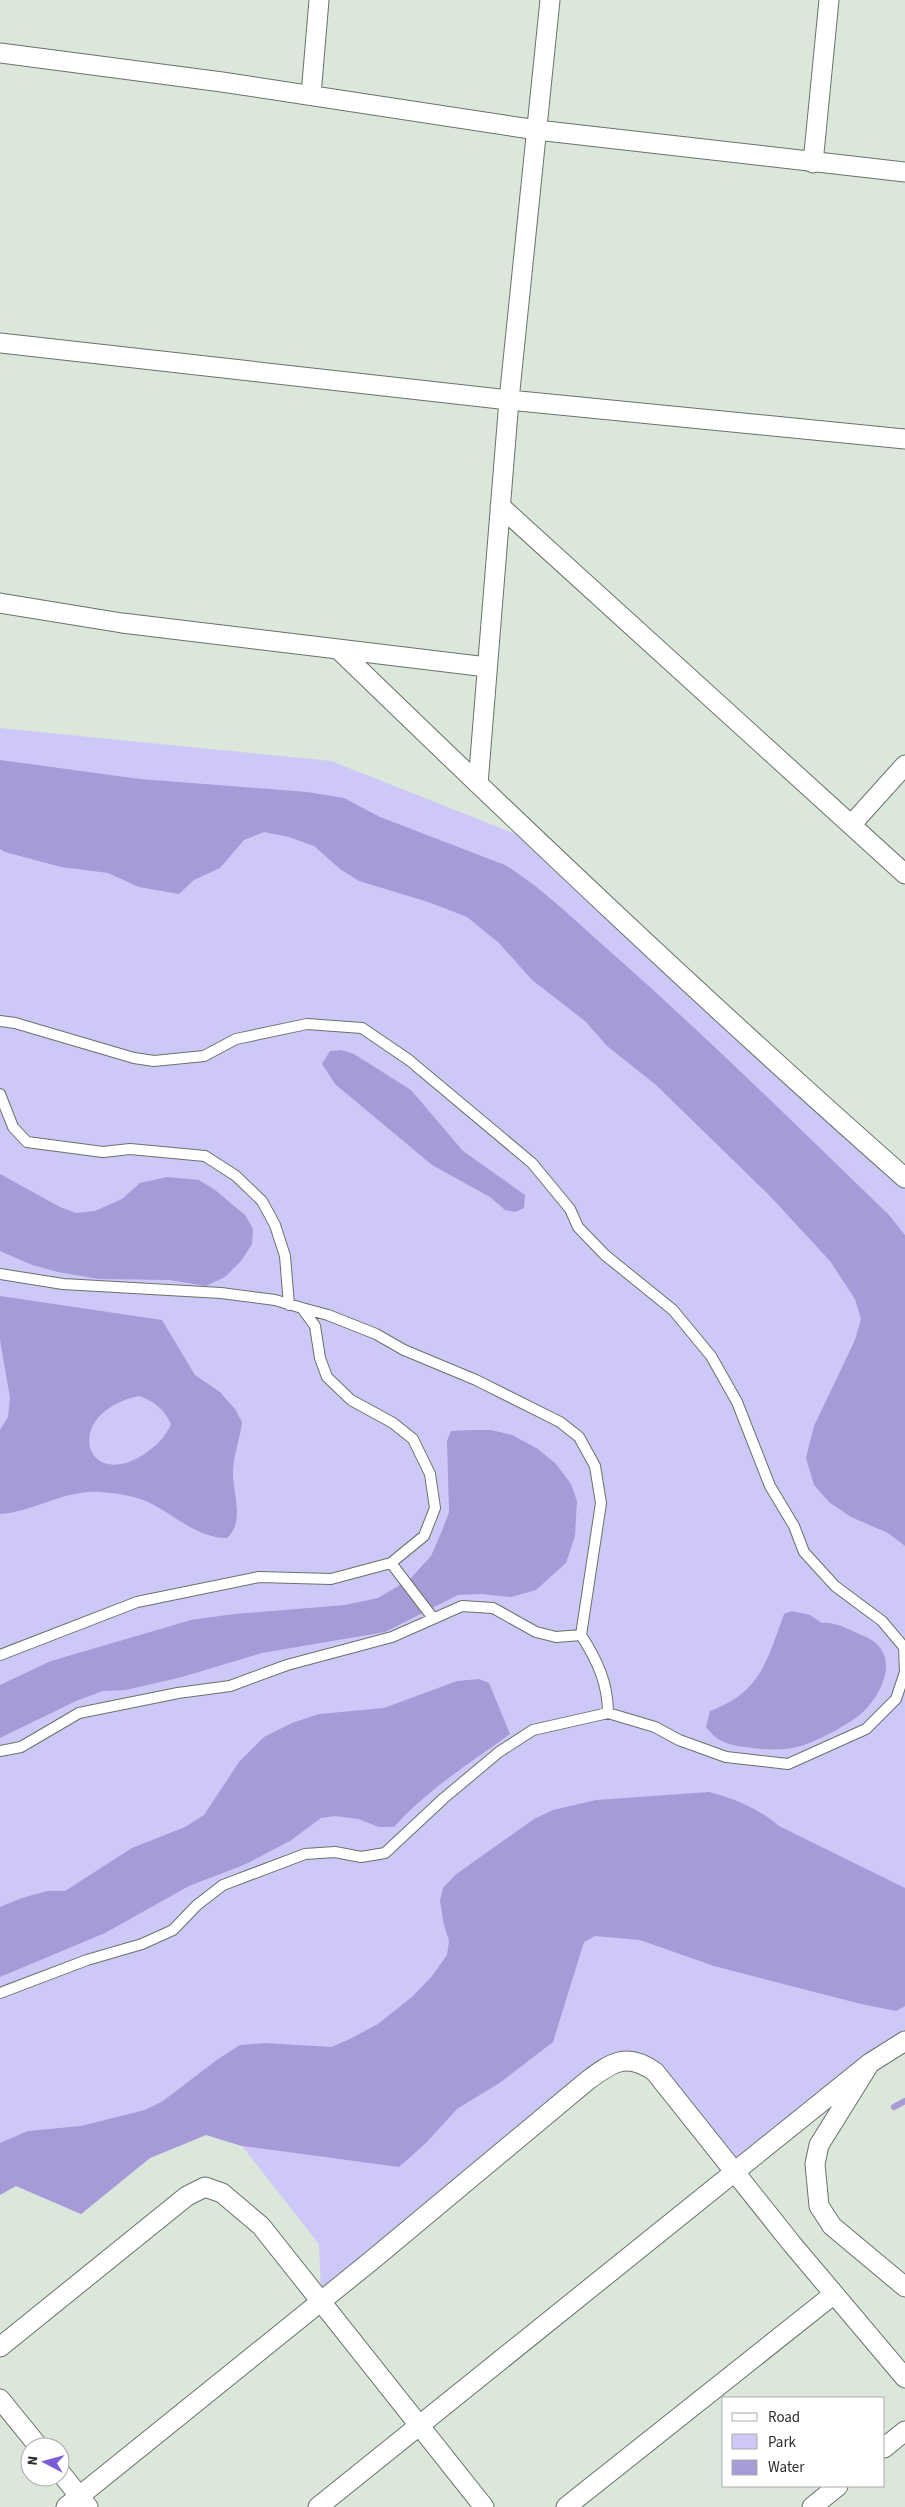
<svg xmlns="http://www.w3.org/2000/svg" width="905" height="2507" viewBox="0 0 905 2507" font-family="'Source Sans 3',sans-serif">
<rect width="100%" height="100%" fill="#dae7da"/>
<!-- green -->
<path fill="#cec8f9" d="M 0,728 L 331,761 L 523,837 L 905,1188 L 905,2033 L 736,2163 L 633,2054 L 321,2291 L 319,2244 L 242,2146 L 206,2135 L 150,2158 L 81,2214 L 16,2186 L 0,2195 Z"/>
<!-- water -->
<path fill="#a59bd7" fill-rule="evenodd" d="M 0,760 L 140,779 L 307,792 L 344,798 L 380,817 L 505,865 C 544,889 578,924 613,954 C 708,1038 798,1127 889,1215 L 905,1235 L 905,1546 L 888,1533 L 851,1517 L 829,1502 L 814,1485 L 806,1458 L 814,1426 L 855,1340 L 861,1319 L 855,1299 L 830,1261 L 769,1195 L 656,1085 L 607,1046 L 585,1021 L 532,980 L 499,943 L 467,917 L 428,902 L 359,881 L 340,869 L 314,846 L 289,837 L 264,832 L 244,840 L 220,868 L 194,880 L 179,894 L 139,887 L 108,873 L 61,867 L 5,852 L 0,849 Z
M 341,1050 L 354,1054 L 411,1090 L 463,1151 L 525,1195 L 524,1208 L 515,1212 L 505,1210 L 490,1197 L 432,1165 L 335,1084 L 322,1064 L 330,1051 Z
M 0,1174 L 60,1207 L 76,1213 L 95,1211 L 122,1199 L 140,1183 L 167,1177 L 199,1180 L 215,1190 L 245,1215 L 253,1229 L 252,1244 L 241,1261 L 225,1277 L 206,1286 L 170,1280 L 99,1279 L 58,1272 L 32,1265 L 0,1251 Z
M 0,1296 L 162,1320 L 195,1375 L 220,1392 L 235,1409 L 242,1422 C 240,1439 233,1457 233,1473 C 233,1495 245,1522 227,1538 C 198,1538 177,1517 152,1504 C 138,1496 116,1493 100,1492 C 66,1489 33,1512 0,1514 L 0,1430 L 8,1417 L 10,1398 L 0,1340 ZM 139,1396 C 154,1401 164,1409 171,1424 C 165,1438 156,1446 143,1455 C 83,1492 62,1412 139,1396 Z
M 471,1430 L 491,1430 L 512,1435 L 538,1449 L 556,1464 L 571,1484 L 577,1501 L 575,1536 L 566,1563 L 536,1590 L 511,1597 L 482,1594 L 458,1595 L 385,1632 L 262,1653 L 182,1677 L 126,1690 L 103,1691 L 76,1701 L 0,1738 L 0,1685 L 51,1661 L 191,1620 L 234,1614 L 345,1605 L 378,1598 L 410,1579 L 431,1556 L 442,1531 L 449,1512 L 447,1441 L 451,1431 Z
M 792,1611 L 810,1615 L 822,1623 C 836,1621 851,1631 864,1636 C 900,1651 886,1689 864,1711 C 852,1723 818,1741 801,1746 C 784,1751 763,1750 745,1747 C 728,1745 716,1741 706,1727 L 710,1711 C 760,1693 767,1661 784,1614 Z
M 479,1679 L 489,1683 L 510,1734 C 470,1763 427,1790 394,1827 L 379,1827 L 358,1819 L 335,1816 L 321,1818 L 290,1841 L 246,1864 L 189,1886 L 105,1933 L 0,1977 L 0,1907 L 22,1898 L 47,1891 L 65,1891 L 132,1848 L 185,1827 L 204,1815 L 239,1762 L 264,1737 L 292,1723 L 319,1714 L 384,1708 L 457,1681 Z
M 709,1792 C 735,1799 758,1808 779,1826 L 905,1888 L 905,2006 L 896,2011 L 861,2004 L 714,1966 L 640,1940 L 595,1936 L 584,1942 L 553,2042 L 501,2082 L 457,2109 L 426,2143 L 399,2167 L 242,2146 L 206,2135 L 150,2158 L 81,2214 L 16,2186 L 0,2195 L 0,2143 L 28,2131 L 81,2126 L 145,2110 L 163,2101 L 218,2059 L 240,2045 L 265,2043 L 331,2047 L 350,2039 L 378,2024 L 413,1996 L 432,1976 L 447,1955 L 449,1941 L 444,1925 L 440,1901 L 443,1888 L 455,1875 L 534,1819 L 553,1810 L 596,1800 Z"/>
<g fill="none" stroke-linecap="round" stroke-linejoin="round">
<!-- stream -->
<path stroke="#a59bd7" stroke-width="6" d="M 894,2107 L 905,2101"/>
<defs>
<path id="service" d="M 0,1021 L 15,1023 L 134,1058 L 154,1061 L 204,1056 L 236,1039 L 307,1024 L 362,1028 L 409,1060 L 532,1163 L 570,1209 L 578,1227 L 605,1255 L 673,1310 L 711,1356 L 737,1402 L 770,1486 L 794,1526 L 804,1552 L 835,1586 L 882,1621 L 904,1647 L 905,1672 L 896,1699 L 866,1729 L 788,1764 L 726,1757 L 679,1740 L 655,1727 L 608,1713
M 0,1094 L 13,1127 L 27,1142 L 103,1152 L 130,1149 L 205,1156 L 236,1176 L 262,1201 L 275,1225 L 285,1256 L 289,1305
M 0,1274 L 63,1284 L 221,1293 L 275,1300 L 302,1308 L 315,1326 L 320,1358 L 327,1377 L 351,1400 L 393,1423 L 413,1439 L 430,1474 L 435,1508 L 424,1536 L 391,1563 L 331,1579 L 259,1577 L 137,1602 L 0,1655
M 391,1563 L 433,1618
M 0,1751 L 21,1747 L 79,1713 L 178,1693 L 230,1686 L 287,1665 L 392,1637 L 462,1606 L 493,1608 L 536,1632 L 556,1637 L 581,1635 L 601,1503 L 595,1466 L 579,1437 L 560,1422 L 476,1380 L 404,1350 L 376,1334 L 328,1315 L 302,1308
M 0,1993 L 87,1960 L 142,1944 L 173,1930 L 197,1905 L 223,1885 L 305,1854 L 335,1852 L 361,1857 L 385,1853 L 444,1798 L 499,1752 L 533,1730 L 608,1713 C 608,1683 597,1660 581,1635"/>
<path id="minor" d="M 0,53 L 222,82 L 537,130 L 905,172
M 311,95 L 319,0
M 813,163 L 829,0
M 0,343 L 509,400 L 905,439
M 500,506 L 905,874
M 0,603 L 122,623 L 487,667
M 338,649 C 524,829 711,1007 905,1178
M 478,784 L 509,400 L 550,0
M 851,825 L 905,765
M 905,2041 L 870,2063 L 819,2145 L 815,2164 L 819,2206 L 832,2226 L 905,2287
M 0,2347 L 187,2196 L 205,2187 L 222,2193 L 261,2226 L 484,2507
M 0,2399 L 39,2447
M 884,2448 L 905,2431
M 60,2472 L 88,2507
M 66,2507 L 371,2261 L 587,2081 C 612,2062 627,2052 655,2072 L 792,2244 L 905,2378
M 318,2507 L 870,2063
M 566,2507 L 834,2294
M 812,2507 L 838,2486"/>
</defs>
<!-- service casing -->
<use href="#service" stroke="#677368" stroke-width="12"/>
<!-- minor casing -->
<use href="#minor" stroke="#677368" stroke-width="21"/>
<!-- service -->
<use href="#service" stroke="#fff" stroke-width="10"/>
<!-- minor -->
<use href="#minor" stroke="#fff" stroke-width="19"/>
</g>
<!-- legend -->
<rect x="722" y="2397" width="162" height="90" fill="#ffffff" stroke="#aaacaa"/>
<rect x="732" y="2413" width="25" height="8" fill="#ffffff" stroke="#aaacaa"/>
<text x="768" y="2422" font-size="15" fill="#2a2f2b">Road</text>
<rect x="732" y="2434" width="25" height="15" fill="#cec8f9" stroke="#aaacaa"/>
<text x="768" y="2447" font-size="15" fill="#2a2f2b">Park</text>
<rect x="732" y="2460" width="25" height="15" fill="#a59bd7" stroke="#aaacaa"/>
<text x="768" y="2472" font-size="15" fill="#2a2f2b">Water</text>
<!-- north arrow -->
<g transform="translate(45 2462) rotate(276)"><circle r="24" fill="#ffffff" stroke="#aaacaa"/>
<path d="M0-4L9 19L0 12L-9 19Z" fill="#7b5cd7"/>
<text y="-8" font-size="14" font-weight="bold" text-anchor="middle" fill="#2a2f2b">N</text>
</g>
</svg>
